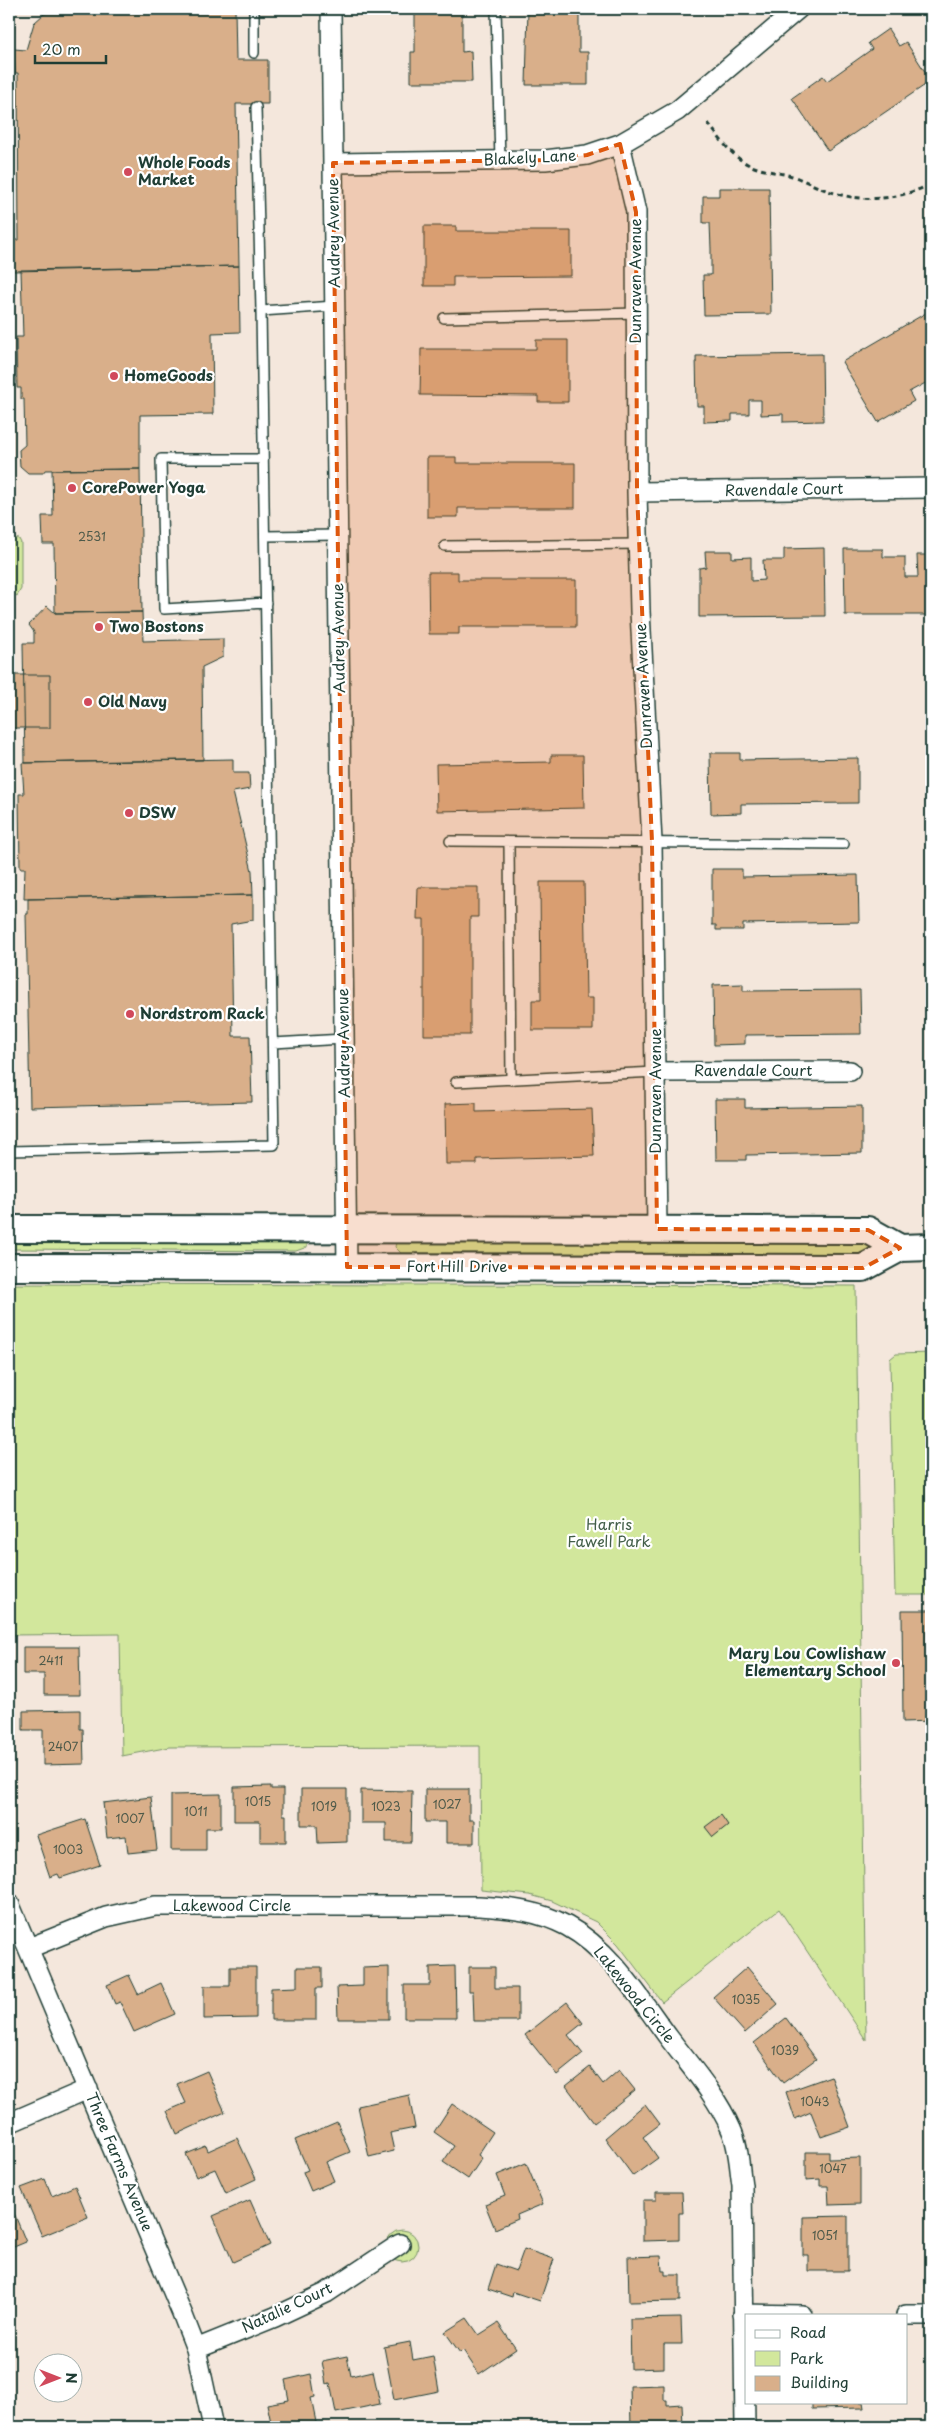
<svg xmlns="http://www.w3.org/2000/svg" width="940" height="2436" viewBox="0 0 940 2436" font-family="'Playpen Sans',sans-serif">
<rect width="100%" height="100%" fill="#f4e7dc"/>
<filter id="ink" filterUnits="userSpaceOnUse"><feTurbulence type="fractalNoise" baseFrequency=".02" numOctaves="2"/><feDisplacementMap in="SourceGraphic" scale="10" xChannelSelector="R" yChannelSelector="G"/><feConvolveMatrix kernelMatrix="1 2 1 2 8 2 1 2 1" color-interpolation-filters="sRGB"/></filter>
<g filter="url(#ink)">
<!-- green -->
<path fill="#d2e79c" stroke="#789268" d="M 14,538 L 19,539 L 21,543 L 21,589 L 17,596 L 11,592 L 10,542 Z
M 9,1239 L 307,1242 L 307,1247 L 296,1251 L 13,1249 L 9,1247 Z
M 396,1242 L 881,1242 L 882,1254 L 401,1253 L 395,1247 Z
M 9,1284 L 856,1286 L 866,2040 L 779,1909 L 662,2002 L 618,1944 L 596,1922 L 552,1901 L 530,1895 L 481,1890 L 480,1746 L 170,1747 L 122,1756 L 120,1634 L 9,1635 Z
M 931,1353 L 931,1595 L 895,1595 L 890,1359 L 896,1354 Z
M386 2246a16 16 0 1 1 32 0a16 16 0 1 1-32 0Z"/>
<!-- building -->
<path fill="#d9af8a" stroke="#1f3d34" d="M 55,9 L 235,9 L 236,60 L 268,60 L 268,104 L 236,104 L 239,266 L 13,271 L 12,240 L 19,240 L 18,73 L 15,73 L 14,49 L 26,50 L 34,23 L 44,14 Z
M 415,9 L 462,9 L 462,52 L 471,51 L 472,82 L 411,82 L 411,52 L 415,52 Z
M 528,9 L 579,9 L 579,52 L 588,52 L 588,85 L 526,85 Z
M 888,29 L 899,46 L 906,42 L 931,81 L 828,151 L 792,98 L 823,76 L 827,81 L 872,49 L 868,43 Z
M 719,188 L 769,188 L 771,314 L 704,315 L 703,275 L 711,275 L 711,249 L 710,223 L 703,223 L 703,196 L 719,196 Z
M 424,226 L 456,226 L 456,231 L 571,231 L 571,276 L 453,277 L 453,286 L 424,286 Z
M 239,266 L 240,332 L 212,333 L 213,414 L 140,415 L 140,469 L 45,470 L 43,473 L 28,473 L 20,466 L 19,450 L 25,445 L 24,399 L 21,399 L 21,388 L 17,388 L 16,337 L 23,337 L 21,270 Z
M 931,310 L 931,380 L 909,392 L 914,401 L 878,422 L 842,362 Z
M 536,340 L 568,340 L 568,402 L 538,402 L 538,396 L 420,395 L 421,349 L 536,349 Z
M 822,354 L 823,421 L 783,422 L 783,414 L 761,415 L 761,400 L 749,400 L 749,414 L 732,414 L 732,421 L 704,422 L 704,406 L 697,406 L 696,356 Z
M 427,457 L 456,457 L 456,463 L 575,463 L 575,508 L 458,508 L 458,517 L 427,517 Z
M 140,469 L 142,612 L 55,613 L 54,544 L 43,544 L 42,516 L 53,516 L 52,470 Z
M 824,548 L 825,616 L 699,617 L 699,568 L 706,567 L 705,551 L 732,551 L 732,558 L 751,557 L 751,581 L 764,580 L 763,560 L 784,560 L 784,549 Z
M 844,549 L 883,549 L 883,557 L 905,557 L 905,577 L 918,577 L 917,555 L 931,555 L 931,615 L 845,615 Z
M 428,572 L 458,572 L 458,580 L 576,580 L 576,627 L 459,627 L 459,634 L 429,634 Z
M 47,606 L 55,613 L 142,612 L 143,641 L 223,639 L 223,657 L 202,667 L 203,760 L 25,763 L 23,643 L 34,643 L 34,632 L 29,625 Z
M 9,675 L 50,675 L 50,728 L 9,728 Z
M 710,753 L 740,753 L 740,760 L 858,758 L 858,803 L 741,804 L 741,813 L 711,814 Z
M 551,755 L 583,755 L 584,808 L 437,811 L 436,764 L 551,762 Z
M 233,759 L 233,773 L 249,773 L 250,789 L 233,792 L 252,871 L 253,895 L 24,899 L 25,868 L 20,868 L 19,794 L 24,794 L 22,763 Z
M 712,869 L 742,869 L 742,877 L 858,875 L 859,922 L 743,924 L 743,930 L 716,930 L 716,925 L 712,925 Z
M 540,882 L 584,882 L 586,998 L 593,998 L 593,1030 L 532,1030 L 532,1000 L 541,1000 Z
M 418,887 L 478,887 L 478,917 L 470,917 L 470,1035 L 424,1035 L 424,919 L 417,919 Z
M 253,895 L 253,920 L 231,924 L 233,1036 L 250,1036 L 252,1102 L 30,1107 L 26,914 L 28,914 L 28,899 Z
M 743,984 L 743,991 L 860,990 L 861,1034 L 745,1035 L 745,1044 L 714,1045 L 713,985 Z
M 715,1099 L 745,1099 L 745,1108 L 862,1106 L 862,1153 L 746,1155 L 746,1160 L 716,1160 Z
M 476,1103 L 476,1112 L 592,1109 L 594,1156 L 477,1159 L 477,1164 L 446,1164 L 445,1104 Z
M 902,1610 L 931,1610 L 931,1721 L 903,1722 Z
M 23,1647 L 79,1647 L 80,1695 L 44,1695 L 44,1674 L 23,1674 Z
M 80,1710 L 80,1729 L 83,1729 L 84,1764 L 43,1765 L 43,1730 L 23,1730 L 23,1711 Z
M 271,1786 L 271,1789 L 283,1789 L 283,1815 L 286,1815 L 286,1842 L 260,1842 L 260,1821 L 234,1821 L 234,1787 Z
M 301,1789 L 347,1789 L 347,1842 L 318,1843 L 317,1825 L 301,1825 Z
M 425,1789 L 469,1789 L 469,1820 L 474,1820 L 474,1843 L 446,1843 L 446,1822 L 425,1822 Z
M 361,1790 L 412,1791 L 411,1842 L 386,1842 L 386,1823 L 361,1823 Z
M 221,1794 L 221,1828 L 206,1828 L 206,1850 L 171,1850 L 171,1795 Z
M 151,1797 L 157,1850 L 128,1853 L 126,1836 L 107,1838 L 103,1803 Z
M 721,1815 L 728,1825 L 713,1837 L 705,1827 Z
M 85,1819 L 100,1865 L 60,1878 L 58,1874 L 50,1877 L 36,1835 Z
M 455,1966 L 456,2018 L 404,2018 L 404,1985 L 430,1985 L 430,1967 Z
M 230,1967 L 256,1967 L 256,2018 L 204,2019 L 204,1986 L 230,1986 Z
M 297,1967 L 322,1967 L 322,1988 L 316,1988 L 316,2020 L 271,2020 L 271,1988 L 297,1987 Z
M 389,1967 L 389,2019 L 338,2019 L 337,1987 L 363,1986 L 363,1968 Z
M 469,1967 L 495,1967 L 495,1988 L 518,1988 L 518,2021 L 474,2021 L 473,1991 L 469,1991 Z
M 747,1967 L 778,2004 L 745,2033 L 713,1997 Z
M 129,1975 L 138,1994 L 161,1983 L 175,2014 L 134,2032 L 120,2002 L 115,2004 L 107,1985 Z
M 567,2002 L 583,2023 L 568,2035 L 583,2054 L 557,2075 L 525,2035 Z
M 786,2018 L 816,2059 L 783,2083 L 754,2043 Z
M 590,2067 L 603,2084 L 619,2070 L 635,2090 L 594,2123 L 566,2086 Z
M 207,2071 L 225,2112 L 177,2134 L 167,2111 L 186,2103 L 177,2084 Z
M 831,2076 L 850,2127 L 821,2137 L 811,2112 L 795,2119 L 786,2092 Z
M 409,2095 L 415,2128 L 390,2133 L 394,2151 L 369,2157 L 358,2106 Z
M 452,2104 L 493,2132 L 478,2155 L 482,2158 L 468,2179 L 443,2162 L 454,2146 L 434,2132 Z
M 645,2104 L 660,2124 L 643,2137 L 658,2158 L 633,2176 L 605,2138 Z
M 337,2122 L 350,2152 L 326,2162 L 334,2181 L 311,2191 L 303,2172 L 308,2170 L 295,2140 Z
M 237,2138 L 256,2179 L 226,2193 L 215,2169 L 196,2177 L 186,2154 L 206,2146 L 208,2151 Z
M 806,2152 L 829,2152 L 829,2159 L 860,2158 L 860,2204 L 829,2205 L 828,2186 L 820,2186 L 820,2179 L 806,2180 Z
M 526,2163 L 543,2204 L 517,2215 L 518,2219 L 495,2229 L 485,2204 L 505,2196 L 497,2175 Z
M 45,2179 L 52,2196 L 75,2186 L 88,2217 L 42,2236 L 21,2188 Z
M 656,2192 L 682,2192 L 683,2213 L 679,2213 L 679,2240 L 643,2241 L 643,2200 L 656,2200 Z
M 250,2200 L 270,2245 L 233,2262 L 213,2216 Z
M 9,2201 L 26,2242 L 9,2249 Z
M 848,2216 L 848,2271 L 808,2271 L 808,2255 L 803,2255 L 803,2217 Z
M 524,2249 L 554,2259 L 540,2301 L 513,2292 L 512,2297 L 488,2289 L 496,2264 L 516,2271 Z
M 661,2256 L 662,2271 L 665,2271 L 665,2275 L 680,2275 L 680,2301 L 629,2302 L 628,2257 Z
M 467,2318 L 479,2335 L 498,2323 L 516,2349 L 479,2374 L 463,2350 L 460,2353 L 445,2332 Z
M 681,2318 L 682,2344 L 664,2344 L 664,2368 L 631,2369 L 630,2319 Z
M 410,2342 L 413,2360 L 433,2356 L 439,2391 L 394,2400 L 384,2347 Z
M 347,2356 L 351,2376 L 373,2371 L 380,2404 L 336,2413 L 330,2383 L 326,2384 L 322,2361 Z
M 311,2374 L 315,2397 L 311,2398 L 317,2427 L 272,2427 L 267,2404 L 289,2400 L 285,2380 Z
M 664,2385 L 664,2400 L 667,2400 L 667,2405 L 682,2404 L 683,2427 L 631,2427 L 630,2386 Z
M 812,2402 L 863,2402 L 864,2408 L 812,2409 Z"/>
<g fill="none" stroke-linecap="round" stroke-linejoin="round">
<defs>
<path id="lane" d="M 254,9 L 254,53
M 496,9 L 500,161
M 256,107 L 261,311 L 335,306
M 444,318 L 637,313
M 263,459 L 161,459 L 164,609 L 266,603
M 265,536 L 338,535
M 445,546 L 639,544
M 450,841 L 844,844
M 509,843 L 511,1080
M 273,1043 L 344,1039
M 456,1082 L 656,1072
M 9,1151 L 274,1145 L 261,311"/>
<path id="street" d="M 331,9 L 347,1267
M 620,144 L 636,212 L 637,492 L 640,611 L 652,842 L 657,1229
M 333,163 L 545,160 L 587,155 L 620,144 L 677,111 L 798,9
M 637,492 L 931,488
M 656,1072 L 850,1071
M 9,1903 L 182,2313 L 196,2349 L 213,2427
M 29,1948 L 106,1917 L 155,1906 L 479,1906 C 511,1908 539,1911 567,1926 C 611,1950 640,1999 669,2038 C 691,2067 716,2095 731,2129 C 739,2146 739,2166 742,2185 L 745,2427
M 9,2123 L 88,2089
M 743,2314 L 802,2315
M 906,2315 L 931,2315
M 196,2349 L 275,2317 L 326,2293 L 400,2244"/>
<path id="secondary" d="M 9,1229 L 868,1230 L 900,1248
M 9,1267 L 863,1268 L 900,1248 L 931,1247"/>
</defs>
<!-- lane casing -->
<use href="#lane" stroke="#1f3d34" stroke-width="12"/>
<!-- street casing -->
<use href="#street" stroke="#1f3d34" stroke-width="22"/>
<!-- secondary casing -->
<use href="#secondary" stroke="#1f3d34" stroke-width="30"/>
<!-- path -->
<path stroke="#1f3d34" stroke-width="3" stroke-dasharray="5 4" stroke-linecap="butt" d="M 708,123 C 718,136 727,150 741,160 C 756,171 774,171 792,176 C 807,181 822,190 838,194 C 869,203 903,198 931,184"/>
<!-- lane -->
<use href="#lane" stroke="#fff" stroke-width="9"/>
<!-- street -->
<use href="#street" stroke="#fff" stroke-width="19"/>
<!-- secondary -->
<use href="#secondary" stroke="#fff" stroke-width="26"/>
</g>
</g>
<!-- marked area -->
<path fill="#de580e" fill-opacity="0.2" stroke="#de580e" stroke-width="4" stroke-dasharray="10 6" stroke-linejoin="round" d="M 620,144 L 636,212 L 637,492 L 652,842 L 657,1229 L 868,1230 L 900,1248 L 863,1268 L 347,1267 L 333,163 L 545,160 L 587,155 Z"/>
<!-- markers -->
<g fill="#d1495b" stroke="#fff" stroke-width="2">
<circle cx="128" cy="172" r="5"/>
<circle cx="114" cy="376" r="5"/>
<circle cx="72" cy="488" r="5"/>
<circle cx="99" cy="627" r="5"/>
<circle cx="88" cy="702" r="5"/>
<circle cx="129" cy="813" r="5"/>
<circle cx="130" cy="1014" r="5"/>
<circle cx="896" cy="1663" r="5"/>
</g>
<g text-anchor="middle" stroke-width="4.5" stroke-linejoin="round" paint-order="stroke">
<!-- number labels -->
<g font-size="12" fill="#4e5a4a">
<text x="92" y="541">2531</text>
<text x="51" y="1665">2411</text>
<text x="63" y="1751">2407</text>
<text x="258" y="1806">1015</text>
<text x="447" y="1809">1027</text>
<text x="324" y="1811">1019</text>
<text x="386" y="1811">1023</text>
<text x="196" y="1816">1011</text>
<text x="130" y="1823">1007</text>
<text x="68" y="1854">1003</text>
<text x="746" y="2004">1035</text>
<text x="785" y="2055">1039</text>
<text x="815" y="2106">1043</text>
<text x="833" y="2173">1047</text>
<text x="825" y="2240">1051</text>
</g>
<!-- street labels -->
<g font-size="15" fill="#1f3d34" stroke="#fff">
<text transform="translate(530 158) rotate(-3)" y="5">Blakely Lane</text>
<text transform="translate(334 233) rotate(-91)" y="5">Audrey Avenue</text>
<text transform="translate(636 281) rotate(-90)" y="5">Dunraven Avenue</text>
<text transform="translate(784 490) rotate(-1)" y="5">Ravendale Court</text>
<text transform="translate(339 638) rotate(-91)" y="5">Audrey Avenue</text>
<text transform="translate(644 686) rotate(-93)" y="5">Dunraven Avenue</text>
<text transform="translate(344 1043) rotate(-91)" y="5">Audrey Avenue</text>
<text x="753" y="1076">Ravendale Court</text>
<text transform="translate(656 1091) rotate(-90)" y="5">Dunraven Avenue</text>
<text x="457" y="1272">Fort Hill Drive</text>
<text x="232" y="1911">Lakewood Circle</text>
<text transform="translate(634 1995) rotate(51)" y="5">Lakewood Circle</text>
<text transform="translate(119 2162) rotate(67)" y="5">Three Farms Avenue</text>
<text transform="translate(287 2308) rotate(-25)" y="5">Natalie Court</text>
</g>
<!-- poi labels -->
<g font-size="15" font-weight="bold" fill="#1f3d34" stroke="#fff" text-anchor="start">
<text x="138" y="168">Whole Foods<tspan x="138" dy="17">Market</tspan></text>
<text x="124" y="381">HomeGoods</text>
<text x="82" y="493">CorePower Yoga</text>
<text x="109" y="632">Two Bostons</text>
<text x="98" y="707">Old Navy</text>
<text x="139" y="818">DSW</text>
<text x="140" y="1019">Nordstrom Rack</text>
<text x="886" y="1659" text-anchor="end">Mary Lou Cowlishaw<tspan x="886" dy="17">Elementary School</tspan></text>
</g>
<!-- park labels -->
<g font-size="15" fill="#435f49" stroke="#fff">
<text x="609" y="1530">Harris<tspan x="609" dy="17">Fawell Park</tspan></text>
</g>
</g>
<!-- margin -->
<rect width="940" height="2436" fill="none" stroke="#fff" stroke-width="30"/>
<rect x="15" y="15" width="910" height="2406" fill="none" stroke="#1f3d34" stroke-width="2" filter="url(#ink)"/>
<!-- legend -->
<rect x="745" y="2314" width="162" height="90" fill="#ffffff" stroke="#a5b1ae"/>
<rect x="755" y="2330" width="25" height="8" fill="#ffffff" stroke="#a5b1ae"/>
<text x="790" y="2338" font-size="15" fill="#1f3d34">Road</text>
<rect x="755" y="2351" width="25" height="15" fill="#d2e79c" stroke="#a5b1ae"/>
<text x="790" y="2364" font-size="15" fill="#1f3d34">Park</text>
<rect x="755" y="2376" width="25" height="15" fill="#d9af8a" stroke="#a5b1ae"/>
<text x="790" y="2388" font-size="15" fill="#1f3d34">Building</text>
<!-- north arrow -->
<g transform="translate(58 2378) rotate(90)"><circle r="24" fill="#ffffff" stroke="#a5b1ae"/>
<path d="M0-4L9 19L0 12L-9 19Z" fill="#d1495b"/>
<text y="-8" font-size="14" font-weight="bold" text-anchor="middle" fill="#1f3d34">N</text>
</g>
<!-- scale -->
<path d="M35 55v8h71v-8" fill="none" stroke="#1f3d34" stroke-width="2.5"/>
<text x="42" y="55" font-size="15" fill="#1f3d34" stroke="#ffffff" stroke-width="4" paint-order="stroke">20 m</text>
</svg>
